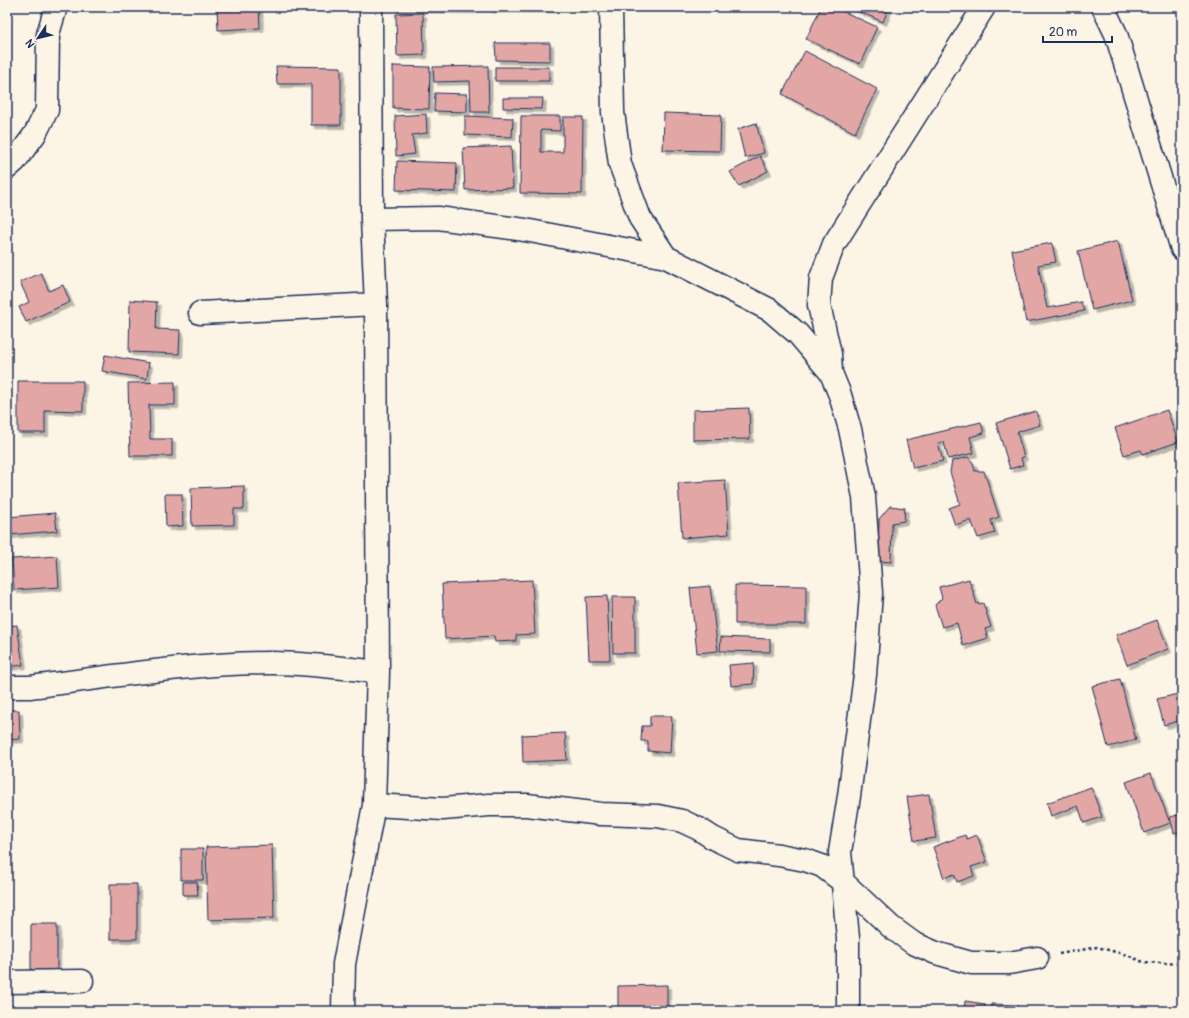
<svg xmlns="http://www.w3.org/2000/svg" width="1189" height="1018" viewBox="0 0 1189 1018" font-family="Pangolin,sans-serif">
<defs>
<filter id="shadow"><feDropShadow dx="3.5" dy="3.5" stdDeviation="0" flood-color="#0004"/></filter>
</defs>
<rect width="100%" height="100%" fill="#fcf5e5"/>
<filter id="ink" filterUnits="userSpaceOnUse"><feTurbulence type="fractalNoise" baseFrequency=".025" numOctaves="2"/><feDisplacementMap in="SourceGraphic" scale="8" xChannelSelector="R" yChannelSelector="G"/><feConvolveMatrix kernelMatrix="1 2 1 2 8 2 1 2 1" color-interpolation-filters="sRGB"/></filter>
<g filter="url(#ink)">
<!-- building -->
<path fill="#e2a7a5" stroke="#1b2f5e" filter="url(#shadow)" d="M 217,7 L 259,7 L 260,28 L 218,30 Z
M 394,7 L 474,7 L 473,10 L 394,9 Z
M 488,7 L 553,7 L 553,9 L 488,9 Z
M 821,7 L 834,7 L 877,27 L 860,64 L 806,39 Z
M 849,7 L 889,7 L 883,22 Z
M 423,13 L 424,55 L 397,56 L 396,14 Z
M 495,43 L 550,43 L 550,61 L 496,60 Z
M 805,51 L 877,89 L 855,133 L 782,94 Z
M 276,66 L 341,67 L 341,125 L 311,125 L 311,84 L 277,84 Z
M 393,66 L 430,67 L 429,109 L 393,108 Z
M 488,66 L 489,112 L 471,112 L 470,81 L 434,82 L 433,67 Z
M 495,67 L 549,67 L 549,81 L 495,81 Z
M 435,93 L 467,94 L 467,112 L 434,111 Z
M 503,98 L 543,98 L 542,109 L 503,108 Z
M 664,113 L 721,115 L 720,151 L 663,150 Z
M 426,114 L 427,133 L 412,135 L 415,154 L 396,156 L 395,116 Z
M 465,116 L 513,118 L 512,137 L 465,135 Z
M 521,116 L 560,116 L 560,131 L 541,130 L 541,152 L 563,152 L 563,117 L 583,117 L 582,194 L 520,193 Z
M 756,123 L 764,153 L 745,158 L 738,129 Z
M 511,146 L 513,188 L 465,190 L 463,148 Z
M 760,156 L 768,171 L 739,186 L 730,172 Z
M 397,161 L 457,163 L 456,192 L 396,190 Z
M 1118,241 L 1132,300 L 1092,310 L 1078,251 Z
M 1052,243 L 1056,262 L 1038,265 L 1047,308 L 1081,302 L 1084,311 L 1026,322 L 1012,250 Z
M 41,273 L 49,291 L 63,285 L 70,302 L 26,322 L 19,307 L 29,302 L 20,282 Z
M 130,300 L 157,302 L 156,329 L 180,330 L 179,354 L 129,352 Z
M 105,355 L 149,363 L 147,379 L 102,371 Z
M 18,381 L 83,381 L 83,411 L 45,410 L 45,433 L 18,433 Z
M 175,382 L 175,405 L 149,405 L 150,439 L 172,439 L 172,456 L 130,456 L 128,383 Z
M 749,408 L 750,439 L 693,440 L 693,410 Z
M 1167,410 L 1178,442 L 1143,454 L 1141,450 L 1124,455 L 1115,428 Z
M 1036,411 L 1040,425 L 1017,432 L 1024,457 L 1021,458 L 1023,465 L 1010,469 L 996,423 Z
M 981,422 L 984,433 L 970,437 L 974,453 L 948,459 L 944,442 L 938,443 L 943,461 L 913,468 L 906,440 Z
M 968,457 L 973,463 L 975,471 L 984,471 L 999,517 L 991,520 L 995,533 L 978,538 L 971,520 L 955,525 L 949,508 L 960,504 L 950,472 L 952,461 Z
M 725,480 L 729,534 L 682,538 L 678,483 Z
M 244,486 L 244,509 L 234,509 L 234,525 L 192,526 L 191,488 Z
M 165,494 L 182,494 L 183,526 L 166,527 Z
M 890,506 L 905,508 L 904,521 L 892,523 L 891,562 L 878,561 L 879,519 Z
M 55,513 L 57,531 L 8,535 L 10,562 L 7,563 L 7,517 Z
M 57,556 L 59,587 L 14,590 L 12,559 Z
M 969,579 L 977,604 L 983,603 L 991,627 L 985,629 L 988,638 L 963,646 L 957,623 L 942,627 L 935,605 L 942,598 L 939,587 Z
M 532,580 L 535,634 L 516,635 L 516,641 L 495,642 L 494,636 L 445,639 L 442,584 Z
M 735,585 L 806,586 L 806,624 L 735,624 Z
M 710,586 L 718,651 L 697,653 L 690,588 Z
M 607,596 L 610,660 L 589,660 L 586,597 Z
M 612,597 L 635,597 L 635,653 L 613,653 Z
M 1157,620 L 1168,649 L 1127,665 L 1116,635 Z
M 17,625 L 23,665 L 7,667 L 7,626 Z
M 721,637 L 770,639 L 770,652 L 720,651 Z
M 754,663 L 753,684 L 731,686 L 729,665 Z
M 1120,679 L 1136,740 L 1108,747 L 1092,686 Z
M 1182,693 L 1182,720 L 1164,725 L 1157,699 Z
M 7,710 L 19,710 L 20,739 L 7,740 Z
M 650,716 L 672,716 L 670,753 L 648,751 L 648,741 L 641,741 L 642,726 L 650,726 Z
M 565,733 L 567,760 L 523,762 L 522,735 Z
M 1151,773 L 1170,823 L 1144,833 L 1126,782 Z
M 1091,787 L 1102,817 L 1084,823 L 1078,806 L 1051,816 L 1047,803 Z
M 929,794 L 936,838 L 914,841 L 907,797 Z
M 1182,814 L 1182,831 L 1174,833 L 1170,817 Z
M 965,835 L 967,839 L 977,835 L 987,862 L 971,867 L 974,876 L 957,882 L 954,874 L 944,878 L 933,847 Z
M 272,845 L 274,918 L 208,920 L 206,847 Z
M 181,849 L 203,849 L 203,880 L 181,880 Z
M 183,882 L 197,882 L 198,895 L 183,895 Z
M 110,884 L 137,884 L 137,939 L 110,939 Z
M 31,924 L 57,924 L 57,972 L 31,972 Z
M 667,985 L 667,1011 L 618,1011 L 618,986 Z
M 965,1001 L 985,1004 L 984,1011 L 964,1011 Z
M 991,1004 L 1017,1005 L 1017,1011 L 991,1011 Z"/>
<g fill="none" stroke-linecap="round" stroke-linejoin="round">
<defs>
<path id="street" d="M 611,7 L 613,112 L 620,164 L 640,218 L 666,257
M 1103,7 L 1116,34 L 1182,249
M 7,168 L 15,161 L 35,134 L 47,110 L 48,34 L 56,7
M 372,219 L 438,218 L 525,230 L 666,257 L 770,310 L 798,334 L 831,373 L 840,395 L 850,429 L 864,497 L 871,593 L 865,675 L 849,796 L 840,852 L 848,938 L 848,1011
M 200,313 L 376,304
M 831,373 L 830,354 L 819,305 L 821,278 L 834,244 L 984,7
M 7,687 L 30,687 C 110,677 191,663 272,663 C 308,663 343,668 378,672
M 374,805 L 443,809 L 489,805 L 527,805 L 601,814 L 658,816 L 682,821 L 699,829 L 713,838 L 738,850 L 779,855 L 805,860 L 822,866 L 842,881 L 891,927 L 913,943 L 936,953 L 971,963 L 1009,963 L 1037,958
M 7,982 L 82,981
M 343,1011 L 344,964 L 374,805 L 378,672 L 376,304 L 372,219 L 371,7"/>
</defs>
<!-- street casing -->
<use href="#street" stroke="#1b2f5e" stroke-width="25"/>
<!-- path -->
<path stroke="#1b2f5e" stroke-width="2.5" stroke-dasharray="3 3" stroke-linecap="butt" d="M 1059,954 L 1097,947 L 1127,955 L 1143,962 L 1182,964"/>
<!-- street -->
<use href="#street" stroke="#fcf5e5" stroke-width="22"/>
</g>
</g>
<!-- margin -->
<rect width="1189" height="1018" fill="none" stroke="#fcf5e5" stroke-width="24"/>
<rect x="12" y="12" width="1165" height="994" fill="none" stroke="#1b2f5e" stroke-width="1.5" filter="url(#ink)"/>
<!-- north arrow -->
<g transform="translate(38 38) rotate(235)" stroke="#fcf5e5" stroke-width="3" paint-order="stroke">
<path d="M0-3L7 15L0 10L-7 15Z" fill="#1b2f5e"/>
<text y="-6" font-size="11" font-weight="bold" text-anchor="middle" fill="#1b2f5e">N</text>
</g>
<!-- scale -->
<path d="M1043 36v6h69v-6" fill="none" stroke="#1b2f5e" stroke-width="2"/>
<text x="1049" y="36" font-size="12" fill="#1b2f5e" stroke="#fcf5e5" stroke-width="3" paint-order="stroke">20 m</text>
</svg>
